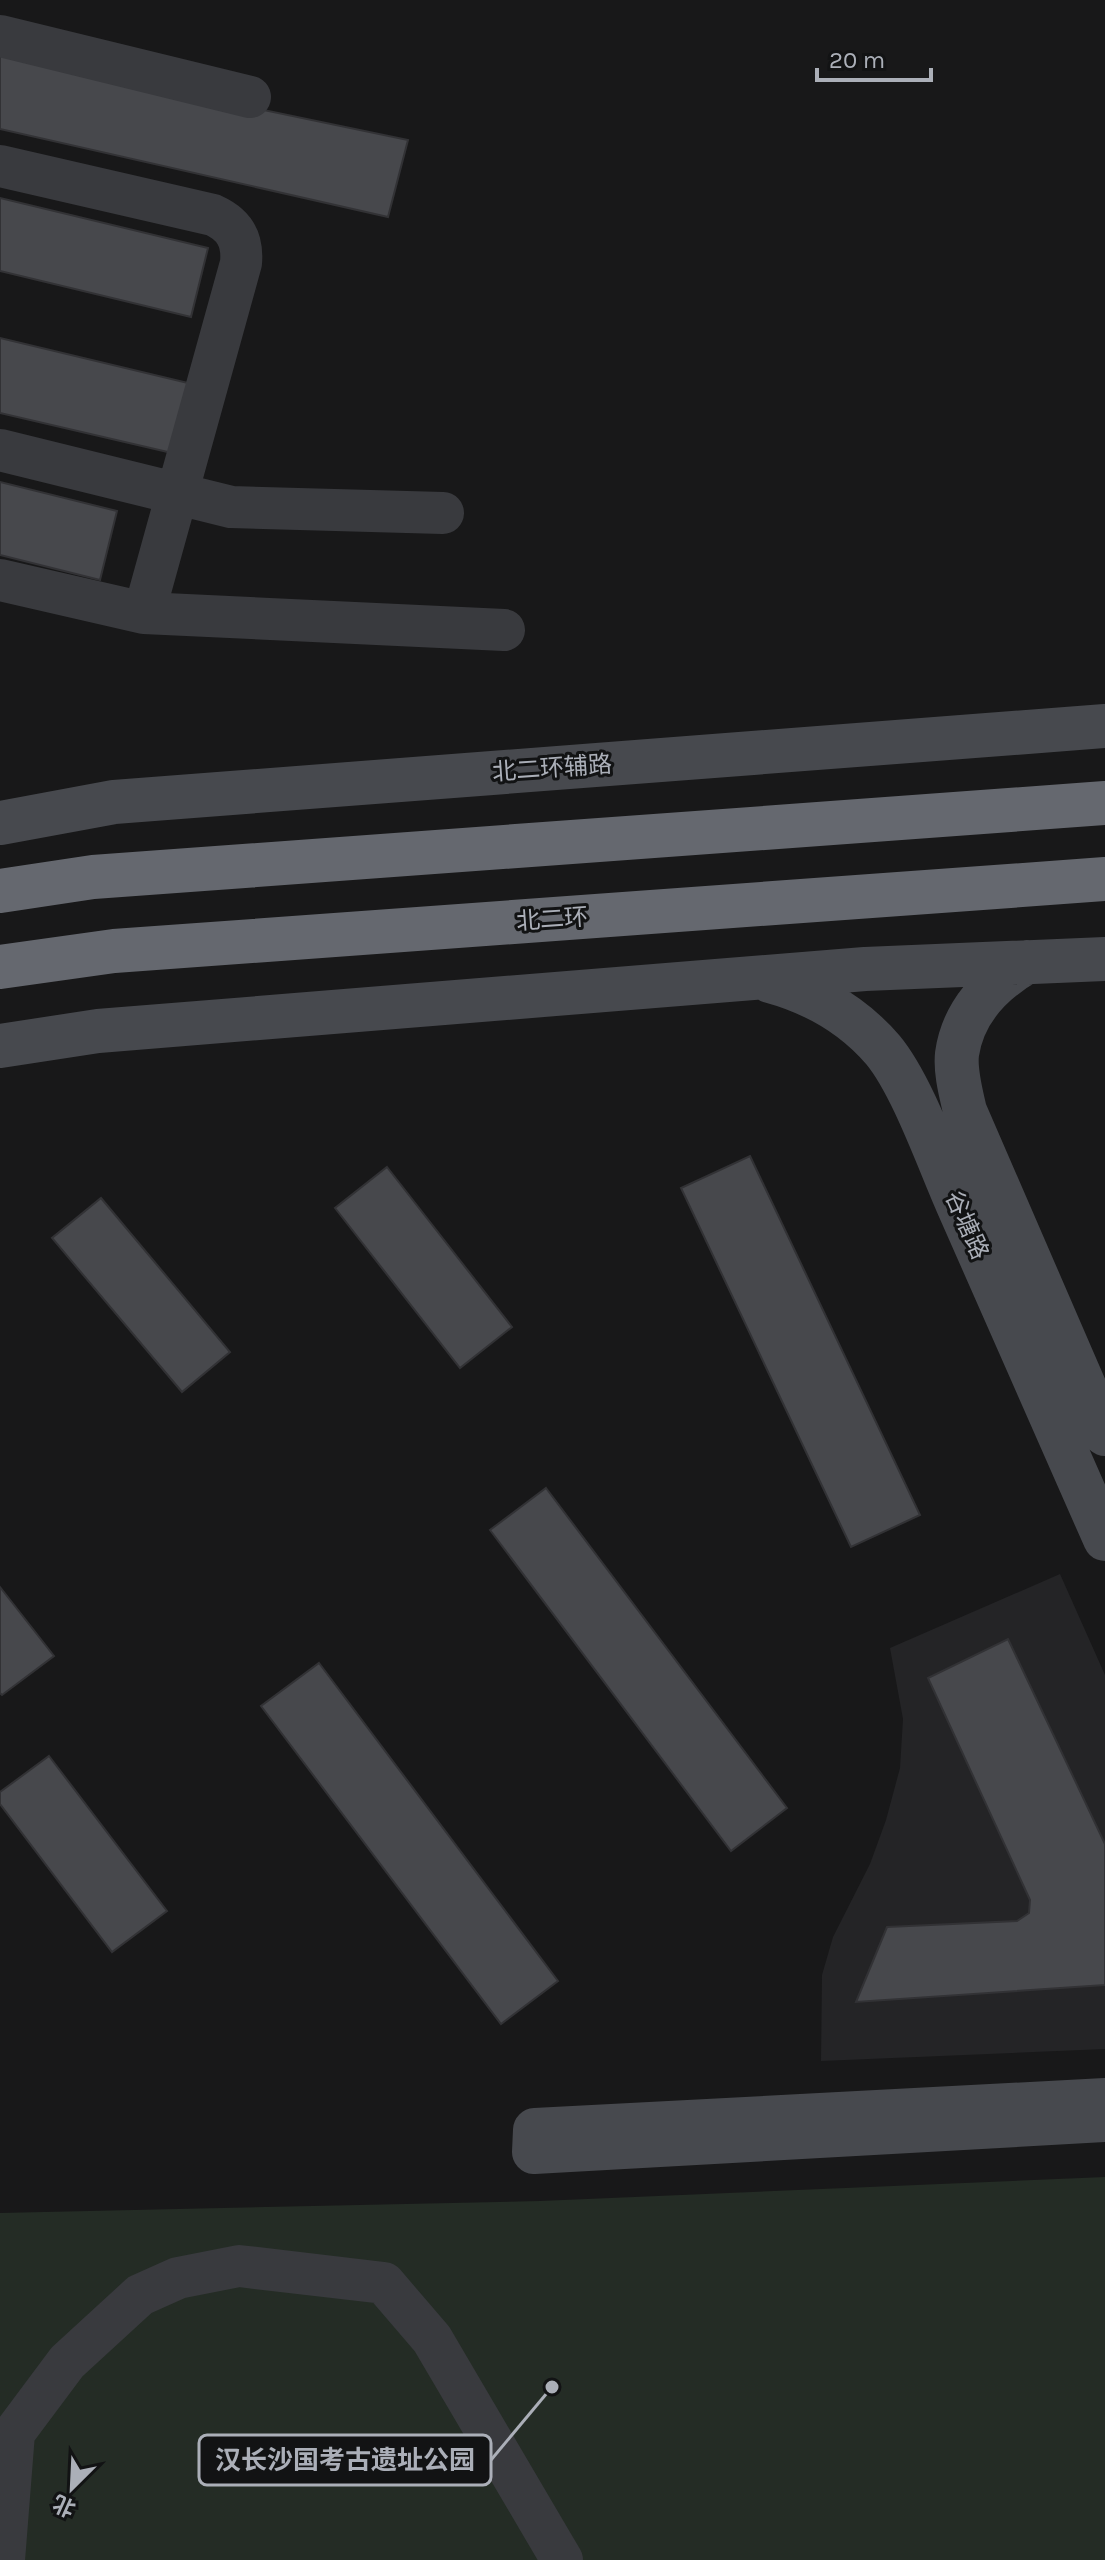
<svg xmlns="http://www.w3.org/2000/svg" width="1105" height="2560" viewBox="0 0 1105 2560" font-family="Karla,'Noto Sans SC',sans-serif">
<rect width="100%" height="100%" fill="#181819"/>
<!-- built -->
<path fill="#242426" d="M 1060,1574 L 1105,1675 L 1105,2049 L 821,2061 L 822,1975 L 833,1937 L 870,1864 L 886,1820 L 900,1768 L 903,1719 L 890,1648 Z"/>
<!-- green -->
<path fill="#242c25" d="M 1105,2177 L 1105,2560 L 0,2560 L 0,2213 L 540,2201 Z"/>
<!-- building -->
<path fill="#47484c" stroke="#323235" stroke-width="2" d="M 0,55 L 408,140 L 388,217 L 0,129 Z
M 0,198 L 208,248 L 191,317 L 0,271 Z
M 0,338 L 188,383 L 172,453 L 0,413 Z
M 0,482 L 117,511 L 100,580 L 0,555 Z
M 750,1156 L 920,1515 L 851,1547 L 681,1188 Z
M 387,1167 L 512,1327 L 460,1368 L 335,1208 Z
M 101,1198 L 230,1352 L 182,1392 L 52,1238 Z
M 546,1488 L 787,1808 L 731,1851 L 490,1530 Z
M 0,1587 L 54,1656 L 2,1695 L 0,1693 Z
M 1008,1639 L 1105,1844 L 1105,1985 L 856,2002 L 887,1927 L 1017,1921 L 1029,1913 L 1030,1900 L 928,1678 Z
M 319,1663 L 558,1981 L 501,2024 L 261,1706 Z
M 49,1756 L 167,1911 L 112,1952 L 0,1804 L 0,1792 Z"/>
<g fill="none" stroke-linecap="round" stroke-linejoin="round">
<!-- street -->
<path stroke="#393a3e" stroke-width="42" d="M 0,36 L 250,97
M 0,166 L 213,215 C 235,225 243,240 241,263 L 144,613
M 0,450 L 231,507 L 443,513
M 0,580 L 144,613 L 504,630
M 4,2560 L 14,2433 L 67,2362 L 140,2295 L 178,2278 L 239,2266 L 384,2283 L 432,2339 L 562,2560"/>
<!-- secondary -->
<path stroke="#47494e" stroke-width="44" d="M 0,823 L 114,802 L 1105,726
M 1027,962 C 992,982 963,1012 957,1054 C 955,1072 961,1093 965,1111 L 1105,1434
M 770,981 C 814,993 853,1015 883,1050 C 912,1085 938,1160 957,1203 C 1006,1315 1056,1427 1105,1539
M 0,1046 L 98,1031 L 865,969 L 1105,959
M 1105,2100 L 535,2130 L 534,2152 L 1105,2120"/>
<!-- highway -->
<path stroke="#65686f" stroke-width="44" d="M 0,891 L 93,877 L 1105,803
M 0,967 L 114,951 L 1105,879"/>
</g>
<g text-anchor="middle" stroke-width="6" stroke-linejoin="round" paint-order="stroke">
<!-- street labels -->
<g font-size="24" fill="#abafb8" stroke="#121314">
<text transform="translate(552 768) rotate(-4)" y="8">北二环辅路</text>
<text transform="translate(552 919) rotate(-4)" y="8">北二环</text>
<text transform="translate(967 1225) rotate(66)" y="8">谷塘路</text>
</g>
</g>
<!-- callouts -->
<path fill="none" stroke="#abafb8" stroke-width="3" d="M552 2387L491 2460"/>
<circle fill="#abafb8" stroke="#121314" stroke-width="3" cx="552" cy="2387" r="8"/>
<rect fill="#121314" stroke="#abafb8" stroke-width="3" x="199" y="2435" width="292" height="50" rx="8"/>
<g font-size="26" text-anchor="middle" font-weight="bold" fill="#abafb8">
<text x="345" y="2469">汉长沙国考古遗址公园</text>
</g>
<!-- north arrow -->
<g transform="translate(72 2488) rotate(204)" stroke="#121314" stroke-width="6" paint-order="stroke">
<path d="M0-6L14 30L0 20L-14 30Z" fill="#abafb8"/>
<text y="-12" font-size="22" font-weight="bold" text-anchor="middle" fill="#abafb8">北</text>
</g>
<!-- scale -->
<path d="M817 68v12h114v-12" fill="none" stroke="#abafb8" stroke-width="4"/>
<text x="829" y="68" font-size="24" fill="#abafb8" stroke="#121314" stroke-width="6" paint-order="stroke">20 m</text>
</svg>
